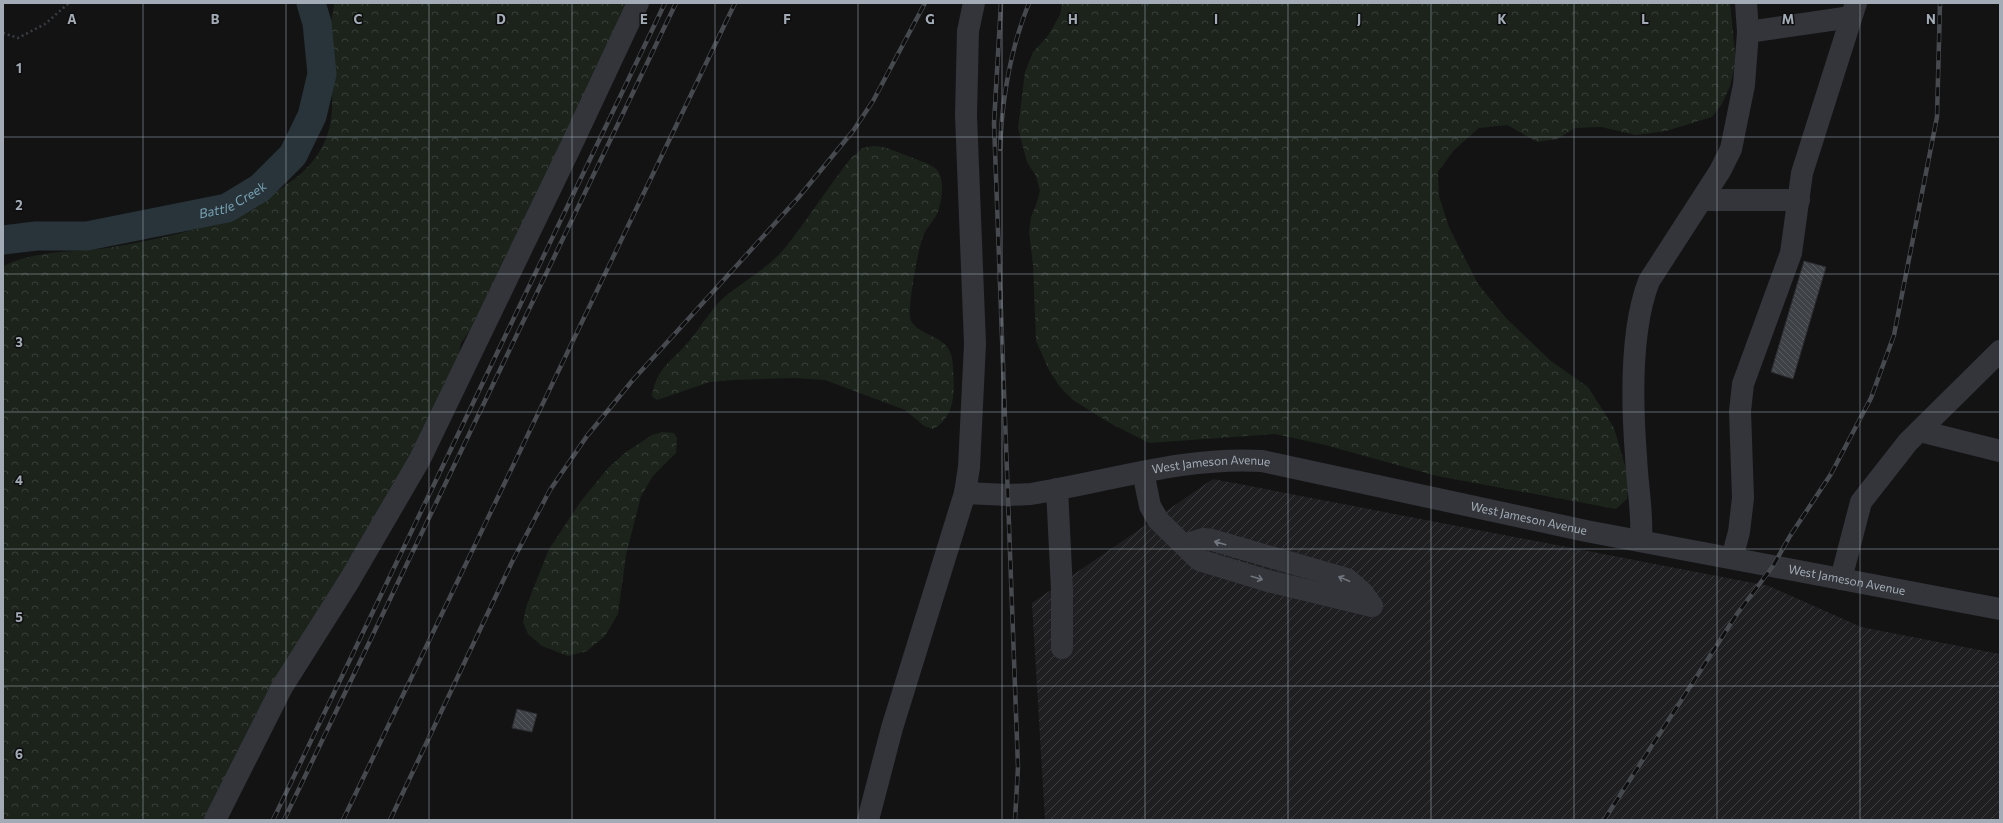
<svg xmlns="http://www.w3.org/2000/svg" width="2003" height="823" viewBox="0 0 2003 823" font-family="Commissioner,sans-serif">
<defs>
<pattern id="industrial-furrows" width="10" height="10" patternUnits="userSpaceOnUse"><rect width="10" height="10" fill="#1f1f21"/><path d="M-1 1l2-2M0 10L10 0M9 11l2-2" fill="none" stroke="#3c3d3f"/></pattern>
<pattern id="forest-crowns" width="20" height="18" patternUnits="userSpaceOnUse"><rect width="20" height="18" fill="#1b231b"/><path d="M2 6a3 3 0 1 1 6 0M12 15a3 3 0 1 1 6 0" fill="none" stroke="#39403a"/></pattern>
<pattern id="building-back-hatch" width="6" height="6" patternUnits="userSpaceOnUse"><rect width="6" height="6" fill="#3e4145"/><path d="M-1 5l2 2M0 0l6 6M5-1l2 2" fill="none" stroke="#575a5e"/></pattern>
</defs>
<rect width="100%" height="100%" fill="#131314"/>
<!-- industrial -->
<path fill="url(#industrial-furrows)" d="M 1213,479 L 1769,586 L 1861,627 L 2000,654 L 2000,820 L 1045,820 L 1032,603 Z"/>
<!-- forest -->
<path fill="url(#forest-crowns)" d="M 334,3 L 632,3 L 478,319 L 461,343 L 456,371 L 440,406 L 206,820 L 3,820 L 3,266 C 38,249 76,253 113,247 C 154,240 204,229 242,214 C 250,210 258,204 265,199 C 292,182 318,165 328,133 C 337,105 329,65 329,36 C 329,25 334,14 334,3 Z
M 1062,3 L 1730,3 L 1736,62 L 1730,86 L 1722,104 L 1712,117 L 1666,131 L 1636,135 L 1601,127 L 1575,128 L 1557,139 L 1537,142 L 1507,125 L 1479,128 L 1454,150 L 1438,172 L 1439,196 L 1449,227 L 1478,284 L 1506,318 L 1551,361 L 1588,387 L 1614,428 L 1629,479 L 1627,499 L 1616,509 L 1600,506 L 1437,476 L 1325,445 L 1275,434 L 1149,443 L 1108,422 L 1073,400 L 1060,387 L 1049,370 L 1036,341 L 1033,265 L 1029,232 L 1031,217 L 1036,205 L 1040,191 L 1036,176 L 1027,162 L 1018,128 L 1025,72 L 1033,52 L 1047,37 L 1060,15 Z
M 873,146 C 887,146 899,153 913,158 C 920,161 929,163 935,168 C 946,176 942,203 937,214 C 933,222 926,228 923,237 C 918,248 908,307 910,318 C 914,333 939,335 947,347 C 952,352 953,363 953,370 C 955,391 955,418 933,429 L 924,426 L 905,410 L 825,380 L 794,378 L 733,380 L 710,382 L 657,400 L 652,396 C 657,366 672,362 690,340 C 703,324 712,307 728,294 C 747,279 769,267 785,248 C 808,219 828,187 851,158 L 863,148 Z
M 662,432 L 674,433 L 677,438 L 676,453 L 653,476 L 641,496 L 626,555 L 618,614 L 605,636 L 587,651 L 568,656 L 542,646 L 528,634 L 523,622 L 526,607 L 549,549 L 581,501 L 608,468 L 626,452 L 652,435 Z"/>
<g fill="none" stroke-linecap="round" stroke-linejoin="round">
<!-- river -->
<path stroke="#283439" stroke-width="29" id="s1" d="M 3,240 L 36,236 L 87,236 L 227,208 L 260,188 L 293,155 L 312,116 L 322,74 L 317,23 L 311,3"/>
</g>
<!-- building -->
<path fill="url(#building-back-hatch)" stroke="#2c2d31" d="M 1804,261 L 1826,267 L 1793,379 L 1771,372 Z
M 517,709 L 537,714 L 532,732 L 512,728 Z"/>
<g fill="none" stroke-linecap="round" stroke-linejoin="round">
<!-- path -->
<path stroke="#393d41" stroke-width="2.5" stroke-dasharray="2 3" stroke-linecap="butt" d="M 3,33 L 18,38 L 45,24 L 69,3"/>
<!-- minor -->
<g stroke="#33353a" stroke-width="22">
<path d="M 1748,32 L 1851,17"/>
<path d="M 1702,200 L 1799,200"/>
<path d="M 1920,431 L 2000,451"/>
<path d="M 1143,472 L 1150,506 L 1158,520 L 1199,560 L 1268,581 L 1372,606"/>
<path d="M 1057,489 L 1062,590 L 1062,648"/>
<path id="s2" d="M 965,493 L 1008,495 L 1031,494 C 1107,482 1184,456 1262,461 L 1586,531 L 2000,609"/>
<path d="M 1641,541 C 1643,512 1637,485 1636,456 C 1632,404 1630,330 1649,281 L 1720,171 L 1731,149 L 1744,85 L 1748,32 L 1746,3"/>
<path d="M 1185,545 L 1203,539 L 1212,540 L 1347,579 L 1362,592 L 1372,606"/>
<path d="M 1732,558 L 1739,532 L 1743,498 L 1740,411 L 1743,384 L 1791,253 L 1802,173 L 1856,3"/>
<path d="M 1841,579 L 1861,502 L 1908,442 L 2000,351"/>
<path d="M 215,820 L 282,687 L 349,581 L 420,459 L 571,146 L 638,3"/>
<path d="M 868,820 L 892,728 L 965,493 L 969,467 L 975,344 L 966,115 L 968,31 L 974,3"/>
</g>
<defs>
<path id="rail" d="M 1001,3 L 994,123 L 1018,767 L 1015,820
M 1000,149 C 1002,98 1010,50 1029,3
M 273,820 L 665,3
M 284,820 L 676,3
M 343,820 L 735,3
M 390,820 L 512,562 L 550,490 L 587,436 L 632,381 L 798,198 L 853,131 L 873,101 L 925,3
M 1604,820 L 1737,614 L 1773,566 L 1790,536 L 1831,474 L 1871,398 L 1894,335 L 1937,117 L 1940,3"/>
</defs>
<!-- rail casing -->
<use href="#rail" stroke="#464a4f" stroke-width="4.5"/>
<!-- rail -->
<use href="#rail" stroke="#0e0e0f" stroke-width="3" stroke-dasharray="9" stroke-linecap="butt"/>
</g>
<!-- one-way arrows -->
<defs><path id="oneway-shaft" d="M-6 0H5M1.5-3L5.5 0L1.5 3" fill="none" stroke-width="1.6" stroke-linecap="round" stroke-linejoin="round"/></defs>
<g stroke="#71767e">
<use href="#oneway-shaft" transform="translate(1220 543) rotate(-164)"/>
<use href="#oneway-shaft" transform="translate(1257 578) rotate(17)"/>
<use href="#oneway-shaft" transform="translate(1344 579) rotate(-157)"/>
</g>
<!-- grid -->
<path fill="none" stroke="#a3acb6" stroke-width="1" stroke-opacity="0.55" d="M 143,3 L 143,820M 286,3 L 286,820M 429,3 L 429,820M 572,3 L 572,820M 715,3 L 715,820M 858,3 L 858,820M 1002,3 L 1002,820M 1145,3 L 1145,820M 1288,3 L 1288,820M 1431,3 L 1431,820M 1574,3 L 1574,820M 1717,3 L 1717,820M 1860,3 L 1860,820M 3,137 L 2000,137M 3,274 L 2000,274M 3,412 L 2000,412M 3,549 L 2000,549M 3,686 L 2000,686"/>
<g text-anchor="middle" stroke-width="3" stroke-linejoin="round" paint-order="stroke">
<!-- street labels -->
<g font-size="12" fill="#a3acb6" stroke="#0e0e0f">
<text dy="4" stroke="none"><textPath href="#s2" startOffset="249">West Jameson Avenue</textPath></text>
<text dy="4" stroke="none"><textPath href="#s2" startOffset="573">West Jameson Avenue</textPath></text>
<text dy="4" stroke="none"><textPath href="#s2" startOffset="897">West Jameson Avenue</textPath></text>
</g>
<!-- water labels -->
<g font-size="13" font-style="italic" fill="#77a1b4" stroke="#0e0e0f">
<text dy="5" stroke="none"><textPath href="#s1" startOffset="235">Battle Creek</textPath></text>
</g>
</g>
<g font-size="13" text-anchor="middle" font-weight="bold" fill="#a3acb6" stroke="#0e0e0f" stroke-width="3" stroke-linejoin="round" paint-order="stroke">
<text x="72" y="24">A</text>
<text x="215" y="24">B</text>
<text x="358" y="24">C</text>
<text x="501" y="24">D</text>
<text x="644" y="24">E</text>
<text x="787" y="24">F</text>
<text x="930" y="24">G</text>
<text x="1073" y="24">H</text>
<text x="1216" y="24">I</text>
<text x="1359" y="24">J</text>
<text x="1502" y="24">K</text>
<text x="1645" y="24">L</text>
<text x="1788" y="24">M</text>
<text x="1931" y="24">N</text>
<text x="19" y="73">1</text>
<text x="19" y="210">2</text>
<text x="19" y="347">3</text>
<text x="19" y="485">4</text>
<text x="19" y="622">5</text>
<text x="19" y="759">6</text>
</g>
<!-- border -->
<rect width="2003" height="823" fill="none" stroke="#a3acb6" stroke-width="8"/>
</svg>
